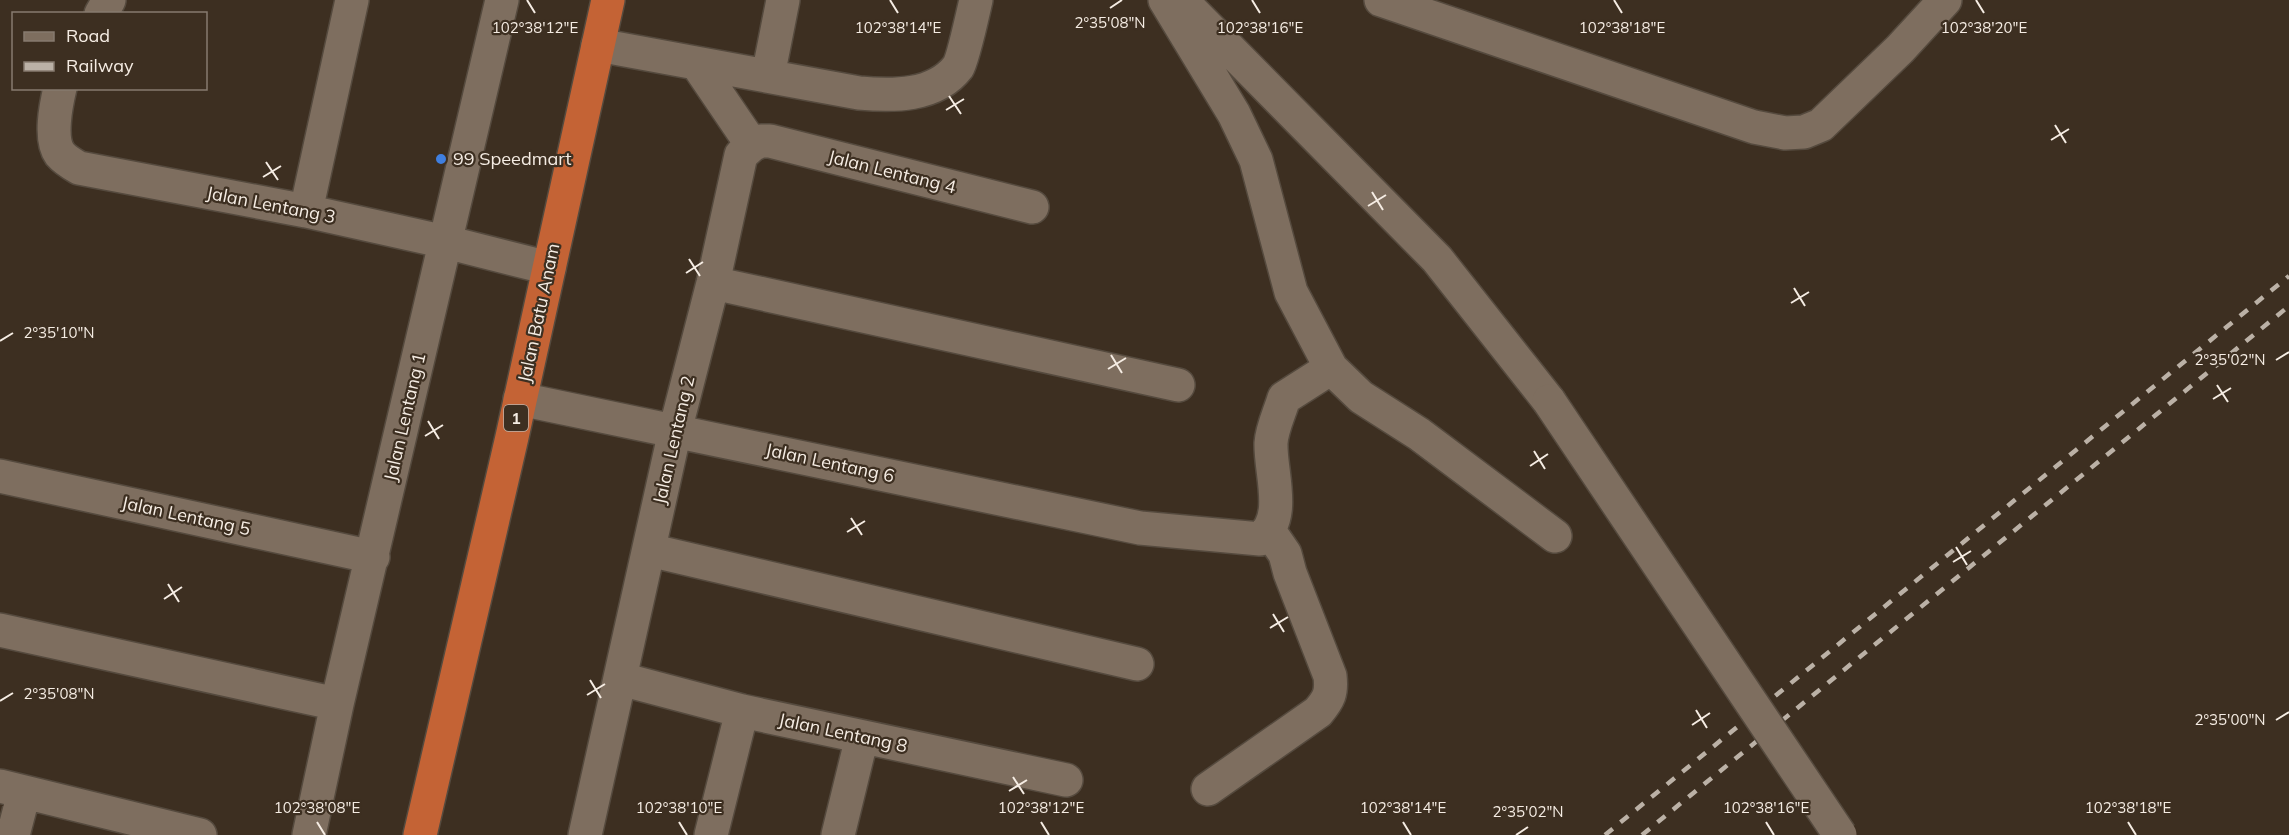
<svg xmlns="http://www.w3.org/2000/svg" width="2289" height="835" viewBox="0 0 2289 835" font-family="Mulish,sans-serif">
<rect width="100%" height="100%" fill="#3d2f21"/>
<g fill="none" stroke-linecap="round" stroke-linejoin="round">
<defs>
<path id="minor" d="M 1165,0 L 1234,114 L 1256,160 L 1291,292 L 1331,368 L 1361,397 L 1419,434 L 1555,536
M 1181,0 L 1437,259 L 1549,401
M 1381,0 L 1754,127 L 1785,133 L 1804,132 L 1821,125 L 1900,49 L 1945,0
M 101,14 L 109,0
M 598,45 L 859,93 C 892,96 935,97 958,67 C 963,59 973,13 976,0
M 768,76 L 783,0
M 60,88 C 56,105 49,139 60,154 C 65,160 72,164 79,168 L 306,211 L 446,242 L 549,268
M 752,145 L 761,141 L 770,141 L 1032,207
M 306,211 L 352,0
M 713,283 L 1178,385
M 520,399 L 1140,528 L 1260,539 C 1288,518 1270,473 1271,443 C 1272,428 1280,412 1284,398 L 1331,368
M 0,476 L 373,557
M 649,550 L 1137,664
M 0,630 L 337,704
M 621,679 L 742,711 L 1066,780
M 0,786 L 200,835
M 1208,789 L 1318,712 C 1329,699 1332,693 1330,676 L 1290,573 L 1285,554 L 1270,532
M 13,835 L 24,793
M 309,835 L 337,704 L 502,0
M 585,835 L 675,431 L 713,283 L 741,155 L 752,145 L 697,64
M 711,835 L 742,711
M 838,835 L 862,737"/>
<path id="highway" d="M 420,835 L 512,437 L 608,0"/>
</defs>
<!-- minor casing -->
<use href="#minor" stroke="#554a3e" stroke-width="36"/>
<!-- highway casing -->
<use href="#highway" stroke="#554a3e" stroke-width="36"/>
<!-- minor -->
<use href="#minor" stroke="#7e6e5f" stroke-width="33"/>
<!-- highway -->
<use href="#highway" stroke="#c46335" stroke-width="33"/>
<!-- rail -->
<path stroke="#bbb1a6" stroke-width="4.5" stroke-dasharray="10 10" stroke-linecap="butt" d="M 1605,835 L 2289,276
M 1642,835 L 2289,306"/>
<defs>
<path id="minor-bridge" d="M 1549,401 L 1840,835"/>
</defs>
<!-- minor-bridge casing -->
<use href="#minor-bridge" stroke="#554a3e" stroke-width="36" stroke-linecap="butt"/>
<!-- minor-bridge -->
<use href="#minor-bridge" stroke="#7e6e5f" stroke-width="33"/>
</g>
<!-- ticks -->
<path fill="none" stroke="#f5ece3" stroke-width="2" d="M 527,0 L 535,13M 890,0 L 898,13M 1252,0 L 1260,13M 1614,0 L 1622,13M 1976,0 L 1984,13M 1110,8 L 1122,0M 949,96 L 961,114M 946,110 L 964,99M 2055,125 L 2066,143M 2051,140 L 2069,129M 266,162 L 278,180M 263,177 L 281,166M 1372,192 L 1383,210M 1368,206 L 1386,195M 689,259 L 700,276M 686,273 L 703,262M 1794,288 L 1805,306M 1791,303 L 1809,292M 0,341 L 13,333M 1111,355 L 1122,373M 2276,360 L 2289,352M 1108,369 L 1126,358M 2217,385 L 2228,402M 2213,399 L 2231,388M 428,421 L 439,439M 425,436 L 443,425M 1534,451 L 1545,469M 1530,466 L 1548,454M 851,518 L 862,535M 847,532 L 865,521M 1956,547 L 1967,565M 1953,562 L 1971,551M 168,584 L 179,602M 164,599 L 182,587M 1273,614 L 1284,632M 1270,628 L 1288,617M 590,680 L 601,698M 587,695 L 605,684M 0,701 L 13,693M 1696,710 L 1707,728M 2276,720 L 2289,712M 1692,725 L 1710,713M 1013,777 L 1024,794M 1009,791 L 1027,780M 317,822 L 325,835M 679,822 L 687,835M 1041,822 L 1049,835M 1403,822 L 1411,835M 1766,822 L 1774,835M 2128,822 L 2136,835M 1516,835 L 1528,827"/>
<!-- markers -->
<circle fill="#3f7fe0" stroke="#3d2f21" stroke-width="2" cx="441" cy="159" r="6"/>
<g text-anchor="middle" stroke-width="4.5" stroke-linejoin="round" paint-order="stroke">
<!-- shield labels -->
<rect fill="#3d2f21" stroke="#beb3a9" stroke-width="1.5" x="504" y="405" width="24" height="26" rx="4.5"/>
<g font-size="16" font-weight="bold" fill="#f5ece3">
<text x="516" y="424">1</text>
</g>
<!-- poi labels -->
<g font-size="18" fill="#f5ece3" stroke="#3d2f21" text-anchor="start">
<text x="453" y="165">99 Speedmart</text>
</g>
<!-- street labels -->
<g font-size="18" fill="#f5ece3" stroke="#3d2f21">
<text transform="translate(892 172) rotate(14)" y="6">Jalan Lentang 4</text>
<text transform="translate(271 205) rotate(11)" y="6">Jalan Lentang 3</text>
<text transform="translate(539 313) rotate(-78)" y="6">Jalan Batu Anam</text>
<text transform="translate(405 417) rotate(-77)" y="6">Jalan Lentang 1</text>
<text transform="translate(674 440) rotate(-77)" y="6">Jalan Lentang 2</text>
<text transform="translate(830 463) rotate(12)" y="6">Jalan Lentang 6</text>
<text transform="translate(186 516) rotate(12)" y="6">Jalan Lentang 5</text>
<text transform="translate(843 733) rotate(12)" y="6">Jalan Lentang 8</text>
</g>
</g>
<g font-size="15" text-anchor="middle" fill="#f5ece3" stroke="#3d2f21" stroke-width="4.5" stroke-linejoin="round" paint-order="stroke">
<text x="1110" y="28">2°35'08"N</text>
<text x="535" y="33">102°38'12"E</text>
<text x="898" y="33">102°38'14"E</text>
<text x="1260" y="33">102°38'16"E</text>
<text x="1622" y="33">102°38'18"E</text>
<text x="1984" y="33">102°38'20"E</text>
<text x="59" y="338">2°35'10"N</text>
<text x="2230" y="365">2°35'02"N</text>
<text x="59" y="699">2°35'08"N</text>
<text x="2230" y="725">2°35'00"N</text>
<text x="317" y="813">102°38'08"E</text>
<text x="679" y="813">102°38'10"E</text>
<text x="1041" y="813">102°38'12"E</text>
<text x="1403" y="813">102°38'14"E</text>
<text x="1766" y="813">102°38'16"E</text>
<text x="2128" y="813">102°38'18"E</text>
<text x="1528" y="817">2°35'02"N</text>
</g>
<!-- legend -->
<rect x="12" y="12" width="195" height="78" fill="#3d2f21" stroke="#877b6f" stroke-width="1.5"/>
<rect x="24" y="32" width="30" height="9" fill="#7e6e5f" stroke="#877b6f" stroke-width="1.5"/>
<text x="66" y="42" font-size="18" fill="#f5ece3">Road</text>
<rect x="24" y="62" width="30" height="9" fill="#bbb1a6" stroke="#877b6f" stroke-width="1.5"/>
<text x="66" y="72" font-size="18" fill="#f5ece3">Railway</text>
</svg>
